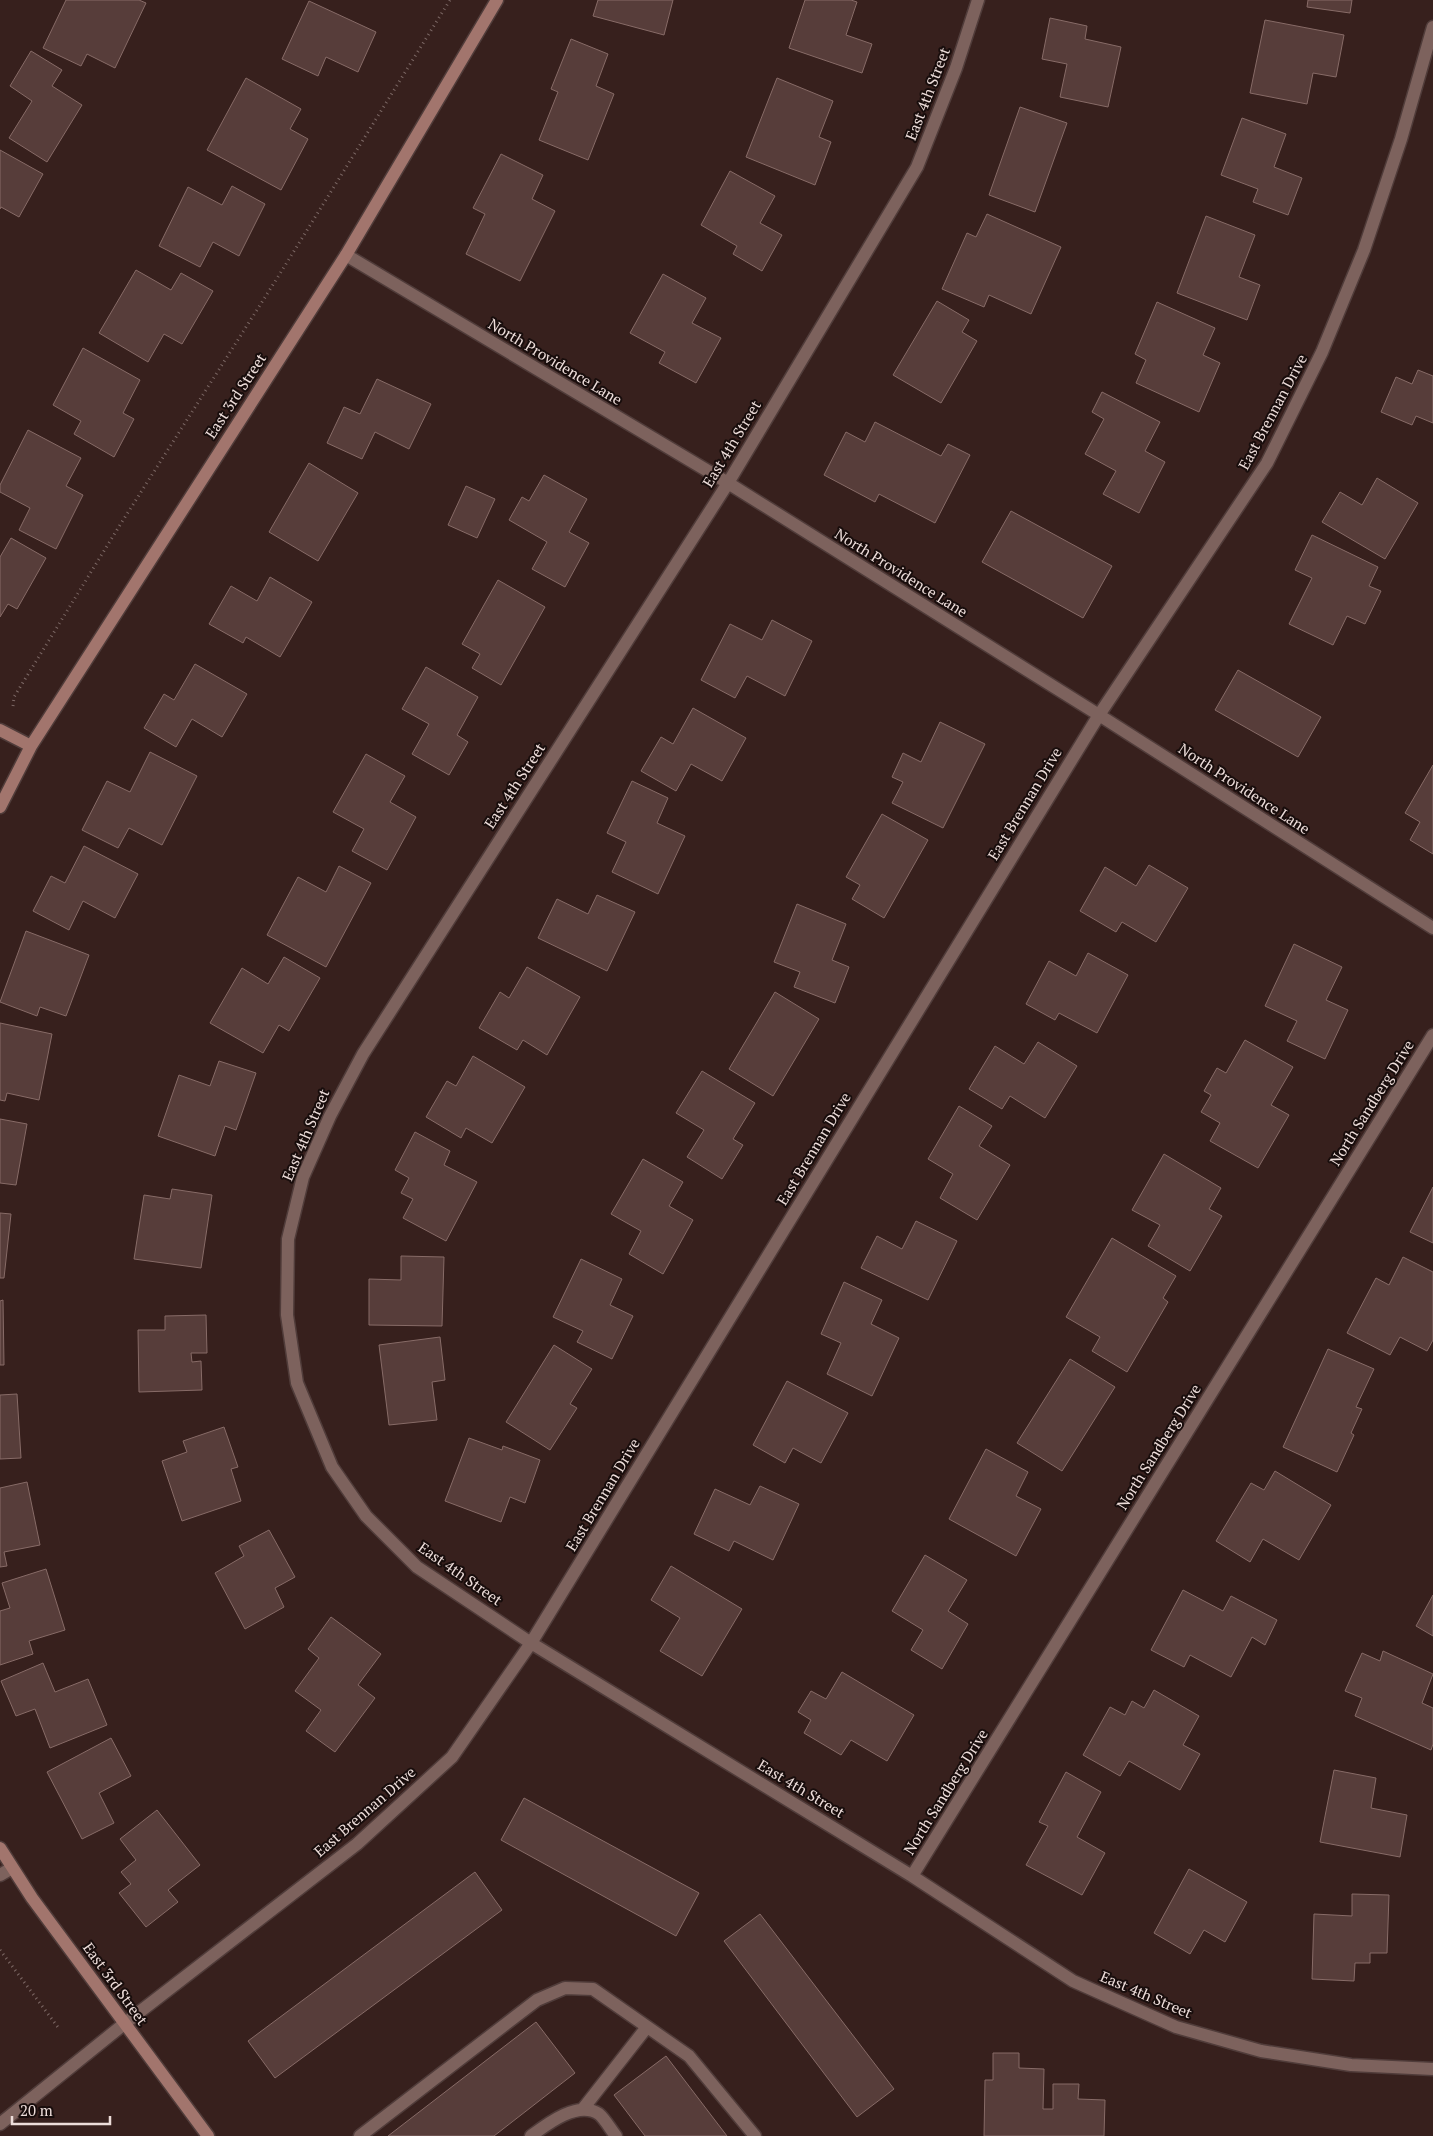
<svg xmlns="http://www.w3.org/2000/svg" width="1433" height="2136" viewBox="0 0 1433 2136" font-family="'PT Serif',serif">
<rect width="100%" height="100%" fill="#37201d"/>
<!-- building -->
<path fill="#573d3a" stroke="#876b67" d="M 66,0 L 139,0 L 146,3 L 115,68 L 87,54 L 81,66 L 43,48 Z
M 598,0 L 673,0 L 664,35 L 593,16 Z
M 805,0 L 851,0 L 857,2 L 846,35 L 872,44 L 862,73 L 789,48 Z
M 1308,0 L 1352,0 L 1350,13 L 1307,7 Z
M 309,1 L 376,32 L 358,72 L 326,57 L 318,76 L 282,59 Z
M 1050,18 L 1087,26 L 1085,39 L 1121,47 L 1108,107 L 1060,97 L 1067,64 L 1042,59 Z
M 1265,20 L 1344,35 L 1336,77 L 1313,73 L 1307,104 L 1250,93 Z
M 571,39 L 608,54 L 596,86 L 614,94 L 588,160 L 539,140 L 558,92 L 551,89 Z
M 31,51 L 62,70 L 52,86 L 82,105 L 47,162 L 9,138 L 32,101 L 10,86 Z
M 246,78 L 301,109 L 290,129 L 308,139 L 281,190 L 207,150 Z
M 777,78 L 833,101 L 819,137 L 831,142 L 815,185 L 746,157 Z
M 1020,107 L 1067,123 L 1035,212 L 989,195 Z
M 1242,118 L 1286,134 L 1274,167 L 1302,178 L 1288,215 L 1253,202 L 1258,189 L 1221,175 Z
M 0,150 L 43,174 L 19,217 L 1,207 L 0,209 Z
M 501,154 L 543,175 L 532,199 L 555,211 L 520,281 L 466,254 L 485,214 L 473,208 Z
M 730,171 L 775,196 L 760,223 L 782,235 L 762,271 L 733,254 L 737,246 L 701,225 Z
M 232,186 L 265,204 L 239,256 L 213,242 L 200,267 L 159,246 L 188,187 L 222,205 Z
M 987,214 L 1061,247 L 1031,314 L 989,295 L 984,307 L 942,289 L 967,233 L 976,237 Z
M 1206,216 L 1255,235 L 1239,277 L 1260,285 L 1247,320 L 1177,293 Z
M 136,270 L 171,290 L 181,273 L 213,291 L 182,344 L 164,334 L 148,362 L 99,333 Z
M 663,274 L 706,298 L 692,323 L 721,338 L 696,383 L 659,363 L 665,352 L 630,333 Z
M 937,301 L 969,320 L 962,332 L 977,341 L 941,403 L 893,375 Z
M 1157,302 L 1215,328 L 1203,355 L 1220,363 L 1199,412 L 1136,383 L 1146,360 L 1135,354 Z
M 83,348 L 140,380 L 123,413 L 134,419 L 114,457 L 74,434 L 81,421 L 53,405 Z
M 1418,370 L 1433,376 L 1433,423 L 1416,416 L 1412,425 L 1381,412 L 1396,377 L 1412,384 Z
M 377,379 L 431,404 L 409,449 L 375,432 L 362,459 L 327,443 L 344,407 L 360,414 Z
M 1102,392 L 1160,422 L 1145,451 L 1165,462 L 1139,513 L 1103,494 L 1116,471 L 1085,454 L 1104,419 L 1092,412 Z
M 875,422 L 941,456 L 948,444 L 970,455 L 935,523 L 879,494 L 875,502 L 824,475 L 846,432 L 865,442 Z
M 28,430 L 81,458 L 66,486 L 83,495 L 56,549 L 19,530 L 30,508 L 0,492 L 0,485 Z
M 309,463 L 358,493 L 318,561 L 269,532 Z
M 544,475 L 587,499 L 569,532 L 589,543 L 565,587 L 532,569 L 547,542 L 509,520 L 522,497 L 529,501 Z
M 1377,478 L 1418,503 L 1385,559 L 1322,522 L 1340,492 L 1362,505 Z
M 466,486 L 495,499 L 477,538 L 448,525 Z
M 1011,511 L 1112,566 L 1083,618 L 982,562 Z
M 1312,535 L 1378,567 L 1369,586 L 1381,591 L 1365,624 L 1347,616 L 1333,645 L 1289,624 L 1312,578 L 1295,570 Z
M 11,538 L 46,558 L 17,609 L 8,604 L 0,617 L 0,557 Z
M 270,577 L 312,602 L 280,657 L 246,637 L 243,643 L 209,624 L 231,586 L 257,601 Z
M 498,580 L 545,607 L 501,685 L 472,668 L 480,654 L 462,644 Z
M 772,620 L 812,641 L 785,696 L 747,676 L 735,698 L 701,680 L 730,624 L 762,640 Z
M 195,664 L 247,694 L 222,737 L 192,719 L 176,747 L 144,728 L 164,694 L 174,700 Z
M 426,667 L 478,697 L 457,735 L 468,742 L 449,775 L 412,754 L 429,724 L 402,709 Z
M 1238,670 L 1321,717 L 1298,757 L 1215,710 Z
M 693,708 L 746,738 L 722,781 L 691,764 L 676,791 L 641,771 L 661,737 L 673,744 Z
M 940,722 L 985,744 L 943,828 L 892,803 L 903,782 L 892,777 L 903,753 L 921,762 Z
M 150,752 L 197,776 L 162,845 L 129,828 L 118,848 L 82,830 L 107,781 L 130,792 Z
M 366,754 L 405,776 L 390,802 L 416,817 L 387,870 L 352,851 L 364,829 L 333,812 Z
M 1433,765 L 1433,854 L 1410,840 L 1420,822 L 1405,813 Z
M 632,781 L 668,798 L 657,823 L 685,836 L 658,894 L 612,872 L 626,842 L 607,833 Z
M 882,814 L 928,840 L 884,918 L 852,899 L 860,885 L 846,877 Z
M 84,846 L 138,874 L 115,918 L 83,901 L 69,930 L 33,911 L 51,876 L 65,883 Z
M 1149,865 L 1188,888 L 1156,942 L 1122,922 L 1116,932 L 1080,911 L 1105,867 L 1136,886 Z
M 339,866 L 371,883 L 326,967 L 267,935 L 298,877 L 326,892 Z
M 597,895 L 635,912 L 607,971 L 538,938 L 557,899 L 588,914 Z
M 797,904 L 846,924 L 832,960 L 849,967 L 835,1003 L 794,987 L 800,972 L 774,962 Z
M 26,931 L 89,955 L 66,1016 L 40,1007 L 37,1016 L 0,1002 Z
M 1294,944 L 1342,967 L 1326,1000 L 1348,1010 L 1325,1059 L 1287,1041 L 1297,1021 L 1265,1006 Z
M 1088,953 L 1128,975 L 1097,1033 L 1059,1013 L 1055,1020 L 1026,1004 L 1049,961 L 1076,976 Z
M 284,957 L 320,978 L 289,1031 L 279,1025 L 263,1053 L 210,1023 L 242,968 L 268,984 Z
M 527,967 L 580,997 L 547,1055 L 523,1040 L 517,1050 L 479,1028 L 500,992 L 509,998 Z
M 775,992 L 819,1019 L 773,1096 L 729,1069 Z
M 0,1023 L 52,1034 L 39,1100 L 7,1093 L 5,1101 L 0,1100 Z
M 1245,1040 L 1293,1067 L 1271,1105 L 1289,1115 L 1258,1168 L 1210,1141 L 1220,1123 L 1201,1112 L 1211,1095 L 1204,1091 L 1217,1068 L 1226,1073 Z
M 1038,1042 L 1077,1066 L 1045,1118 L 1010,1096 L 1002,1109 L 969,1089 L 995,1046 L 1024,1064 Z
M 473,1056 L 525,1087 L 492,1143 L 466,1128 L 461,1138 L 426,1117 L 447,1081 L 456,1086 Z
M 219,1061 L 256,1073 L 236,1130 L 225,1126 L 215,1156 L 158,1136 L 179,1075 L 210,1086 Z
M 702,1071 L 755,1103 L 733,1139 L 743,1145 L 722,1179 L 687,1157 L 704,1130 L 676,1113 Z
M 959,1106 L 992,1126 L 979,1146 L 1010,1165 L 977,1220 L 940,1198 L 953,1174 L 928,1159 Z
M 0,1119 L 27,1124 L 16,1185 L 0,1183 Z
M 415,1132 L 450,1151 L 444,1165 L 477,1182 L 446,1241 L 403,1218 L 413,1199 L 401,1193 L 409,1178 L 395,1170 Z
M 1164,1154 L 1221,1188 L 1209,1209 L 1222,1216 L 1190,1271 L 1148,1246 L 1160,1225 L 1132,1210 Z
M 643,1159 L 683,1182 L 669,1206 L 693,1220 L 663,1274 L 629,1254 L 641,1231 L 611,1214 Z
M 1433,1187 L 1433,1243 L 1410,1232 Z
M 172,1189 L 212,1195 L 201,1268 L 134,1259 L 144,1195 L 170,1199 Z
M 0,1213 L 11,1214 L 4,1278 L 0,1278 Z
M 916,1221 L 957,1241 L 928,1300 L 861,1268 L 877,1236 L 902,1249 Z
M 1112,1238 L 1176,1276 L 1163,1298 L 1168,1302 L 1127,1372 L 1092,1351 L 1100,1337 L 1066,1317 Z
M 401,1256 L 444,1257 L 442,1326 L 369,1325 L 369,1279 L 401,1280 Z
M 1403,1257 L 1433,1272 L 1433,1340 L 1427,1351 L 1400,1337 L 1390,1355 L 1347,1333 L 1376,1278 L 1389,1285 Z
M 581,1259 L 622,1279 L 610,1305 L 633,1316 L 612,1359 L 577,1342 L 583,1331 L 553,1317 Z
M 844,1282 L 882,1300 L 871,1324 L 899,1338 L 872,1396 L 827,1374 L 841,1343 L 821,1334 Z
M 3,1300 L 4,1365 L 0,1365 L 0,1301 Z
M 206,1315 L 207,1353 L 191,1353 L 192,1362 L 201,1361 L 202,1390 L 139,1392 L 138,1330 L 165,1330 L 165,1316 Z
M 440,1337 L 445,1380 L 432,1382 L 437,1420 L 389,1425 L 379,1345 Z
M 554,1345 L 592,1369 L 570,1404 L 577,1408 L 550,1450 L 506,1422 Z
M 1328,1349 L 1374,1369 L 1356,1407 L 1362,1409 L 1351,1433 L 1354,1435 L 1337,1472 L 1283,1447 Z
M 1070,1359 L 1115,1387 L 1062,1471 L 1017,1443 Z
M 787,1381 L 848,1413 L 821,1463 L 793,1448 L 785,1463 L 753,1445 Z
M 17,1394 L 21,1458 L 0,1459 L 0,1395 Z
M 224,1427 L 238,1467 L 231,1469 L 241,1501 L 182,1521 L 162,1461 L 187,1452 L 183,1441 Z
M 469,1438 L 502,1450 L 503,1446 L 540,1460 L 525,1503 L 510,1497 L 501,1522 L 445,1501 Z
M 986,1449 L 1028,1472 L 1016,1496 L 1041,1509 L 1016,1556 L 949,1519 Z
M 1275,1471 L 1331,1505 L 1299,1560 L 1263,1539 L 1250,1562 L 1216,1541 L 1251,1483 L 1264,1490 Z
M 27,1482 L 40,1545 L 4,1552 L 7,1566 L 0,1567 L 0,1488 Z
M 760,1486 L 799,1504 L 773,1560 L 734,1541 L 729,1551 L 694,1534 L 715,1489 L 750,1505 Z
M 269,1530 L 295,1577 L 275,1588 L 284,1607 L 245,1629 L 215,1573 L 244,1556 L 239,1546 Z
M 925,1555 L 967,1580 L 948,1611 L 968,1624 L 942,1669 L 911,1650 L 923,1630 L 892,1611 Z
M 671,1566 L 742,1609 L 702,1676 L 660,1651 L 680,1618 L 651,1600 Z
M 46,1569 L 65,1630 L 29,1641 L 33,1654 L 0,1665 L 0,1611 L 10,1608 L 2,1583 Z
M 1183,1590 L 1223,1611 L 1231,1596 L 1277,1620 L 1265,1645 L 1252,1637 L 1231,1677 L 1190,1655 L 1184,1667 L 1151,1650 Z
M 1433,1595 L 1433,1636 L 1416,1626 Z
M 331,1617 L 381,1654 L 358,1685 L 375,1698 L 335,1752 L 306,1731 L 321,1710 L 295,1691 L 319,1658 L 308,1649 Z
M 1383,1651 L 1433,1674 L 1422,1703 L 1433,1708 L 1433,1744 L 1431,1750 L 1355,1716 L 1362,1698 L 1345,1691 L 1362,1653 L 1380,1661 Z
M 43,1663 L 55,1692 L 88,1679 L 107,1725 L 50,1748 L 35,1709 L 16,1716 L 1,1681 Z
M 842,1672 L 914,1715 L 887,1761 L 851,1740 L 841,1755 L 804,1733 L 811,1720 L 798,1712 L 811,1691 L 826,1699 Z
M 1154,1690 L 1199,1716 L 1183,1745 L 1200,1754 L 1180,1790 L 1129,1761 L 1120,1776 L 1083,1755 L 1110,1707 L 1125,1715 L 1132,1701 L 1144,1708 Z
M 111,1738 L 131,1776 L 99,1793 L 114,1823 L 82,1839 L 47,1772 Z
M 1334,1770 L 1376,1778 L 1371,1808 L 1407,1815 L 1400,1857 L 1320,1842 Z
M 1066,1772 L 1101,1792 L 1077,1837 L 1105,1853 L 1082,1895 L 1026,1865 L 1048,1826 L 1039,1822 Z
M 524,1798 L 699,1893 L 676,1936 L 501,1840 Z
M 157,1810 L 200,1865 L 168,1890 L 178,1902 L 146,1927 L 119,1893 L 131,1884 L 121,1872 L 136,1860 L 120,1839 Z
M 1189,1869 L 1247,1902 L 1225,1942 L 1204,1930 L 1190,1954 L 1154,1933 Z
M 475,1872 L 502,1910 L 275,2078 L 248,2041 Z
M 1352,1894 L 1389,1895 L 1387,1953 L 1370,1953 L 1370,1963 L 1355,1963 L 1354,1981 L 1312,1979 L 1314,1914 L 1352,1916 Z
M 760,1914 L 894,2089 L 857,2117 L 724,1941 Z
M 536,2022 L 575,2073 L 494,2136 L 388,2136 Z
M 993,2053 L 1019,2053 L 1019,2068 L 1044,2069 L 1043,2109 L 1053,2109 L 1053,2084 L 1079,2084 L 1078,2099 L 1105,2100 L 1104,2136 L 984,2136 L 985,2080 L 993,2080 Z
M 666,2056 L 727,2136 L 645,2136 L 614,2095 Z"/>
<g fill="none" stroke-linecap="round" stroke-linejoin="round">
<defs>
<path id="lane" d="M 0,1875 L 12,1868
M 582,2110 L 647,2027
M 360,2136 L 537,2000 L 565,1988 L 593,1989 L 689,2056 L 755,2136
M 531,2136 C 547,2124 578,2100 599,2114 C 605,2119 611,2130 616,2136"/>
<path id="street" d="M 978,0 L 956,68 L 917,167 L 728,483 L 363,1054 L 330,1116 L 303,1177 L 288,1239 L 287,1315 L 297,1383 L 332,1467 L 366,1516 L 417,1567 L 531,1643 L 912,1876 L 1073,1981 L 1176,2027 L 1261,2051 L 1351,2065 L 1433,2069
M 346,255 L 728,483 L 1099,715 L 1433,928
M 912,1876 L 1433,1035
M 0,2124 L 124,2024 L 357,1844 L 452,1757 L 531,1643 L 1099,715 L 1267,463 L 1322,352 L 1364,250 L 1401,139 L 1433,27"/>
<path id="secondary" d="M 0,730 L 31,746
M 0,807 L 31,746 L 346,255 L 497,0
M 0,1848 L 32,1898 L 208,2136"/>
</defs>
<!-- lane casing -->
<use href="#lane" stroke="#503c3a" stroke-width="15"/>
<!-- street casing -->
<use href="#street" stroke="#503c3a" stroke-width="15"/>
<!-- secondary casing -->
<use href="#secondary" stroke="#503c3a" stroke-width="15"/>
<!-- path -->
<path stroke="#7c6865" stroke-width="3" stroke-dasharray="1 4" stroke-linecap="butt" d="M 13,706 L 14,697 L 120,525 L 276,280 L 450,0
M 0,1950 L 60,2030"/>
<!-- lane -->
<use href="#lane" stroke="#7d625d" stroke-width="12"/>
<!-- street -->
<use href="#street" stroke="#7d625d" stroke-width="12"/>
<!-- secondary -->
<use href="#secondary" stroke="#a2756d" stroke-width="12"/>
</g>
<g text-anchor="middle" stroke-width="4" stroke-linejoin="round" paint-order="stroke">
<!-- street labels -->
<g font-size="15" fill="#edddda" stroke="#180d0c">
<text transform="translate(928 94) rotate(-69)" y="5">East 4th Street</text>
<text transform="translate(555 362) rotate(31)" y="5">North Providence Lane</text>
<text transform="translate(236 396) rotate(-57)" y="5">East 3rd Street</text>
<text transform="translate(1273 412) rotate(-62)" y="5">East Brennan Drive</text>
<text transform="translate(732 444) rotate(-59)" y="5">East 4th Street</text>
<text transform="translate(901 573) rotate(32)" y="5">North Providence Lane</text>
<text transform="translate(515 786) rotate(-57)" y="5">East 4th Street</text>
<text transform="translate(1244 789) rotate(33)" y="5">North Providence Lane</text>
<text transform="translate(1025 804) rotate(-59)" y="5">East Brennan Drive</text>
<text transform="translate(1372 1103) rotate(-58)" y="5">North Sandberg Drive</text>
<text transform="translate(306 1135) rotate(-67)" y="5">East 4th Street</text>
<text transform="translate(814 1149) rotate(-59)" y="5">East Brennan Drive</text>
<text transform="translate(1159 1447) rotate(-58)" y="5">North Sandberg Drive</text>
<text transform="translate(603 1495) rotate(-59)" y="5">East Brennan Drive</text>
<text transform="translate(460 1574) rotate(35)" y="5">East 4th Street</text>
<text transform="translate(801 1789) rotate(31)" y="5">East 4th Street</text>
<text transform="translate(946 1792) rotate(-58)" y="5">North Sandberg Drive</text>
<text transform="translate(365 1812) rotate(-41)" y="5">East Brennan Drive</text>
<text transform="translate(115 1984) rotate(54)" y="5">East 3rd Street</text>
<text transform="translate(1146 1995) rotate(23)" y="5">East 4th Street</text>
</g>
</g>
<!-- scale -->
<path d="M12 2116v8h98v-8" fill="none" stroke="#edddda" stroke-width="2.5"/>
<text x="20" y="2116" font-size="15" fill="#edddda" stroke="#180d0c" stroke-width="4" paint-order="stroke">20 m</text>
</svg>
